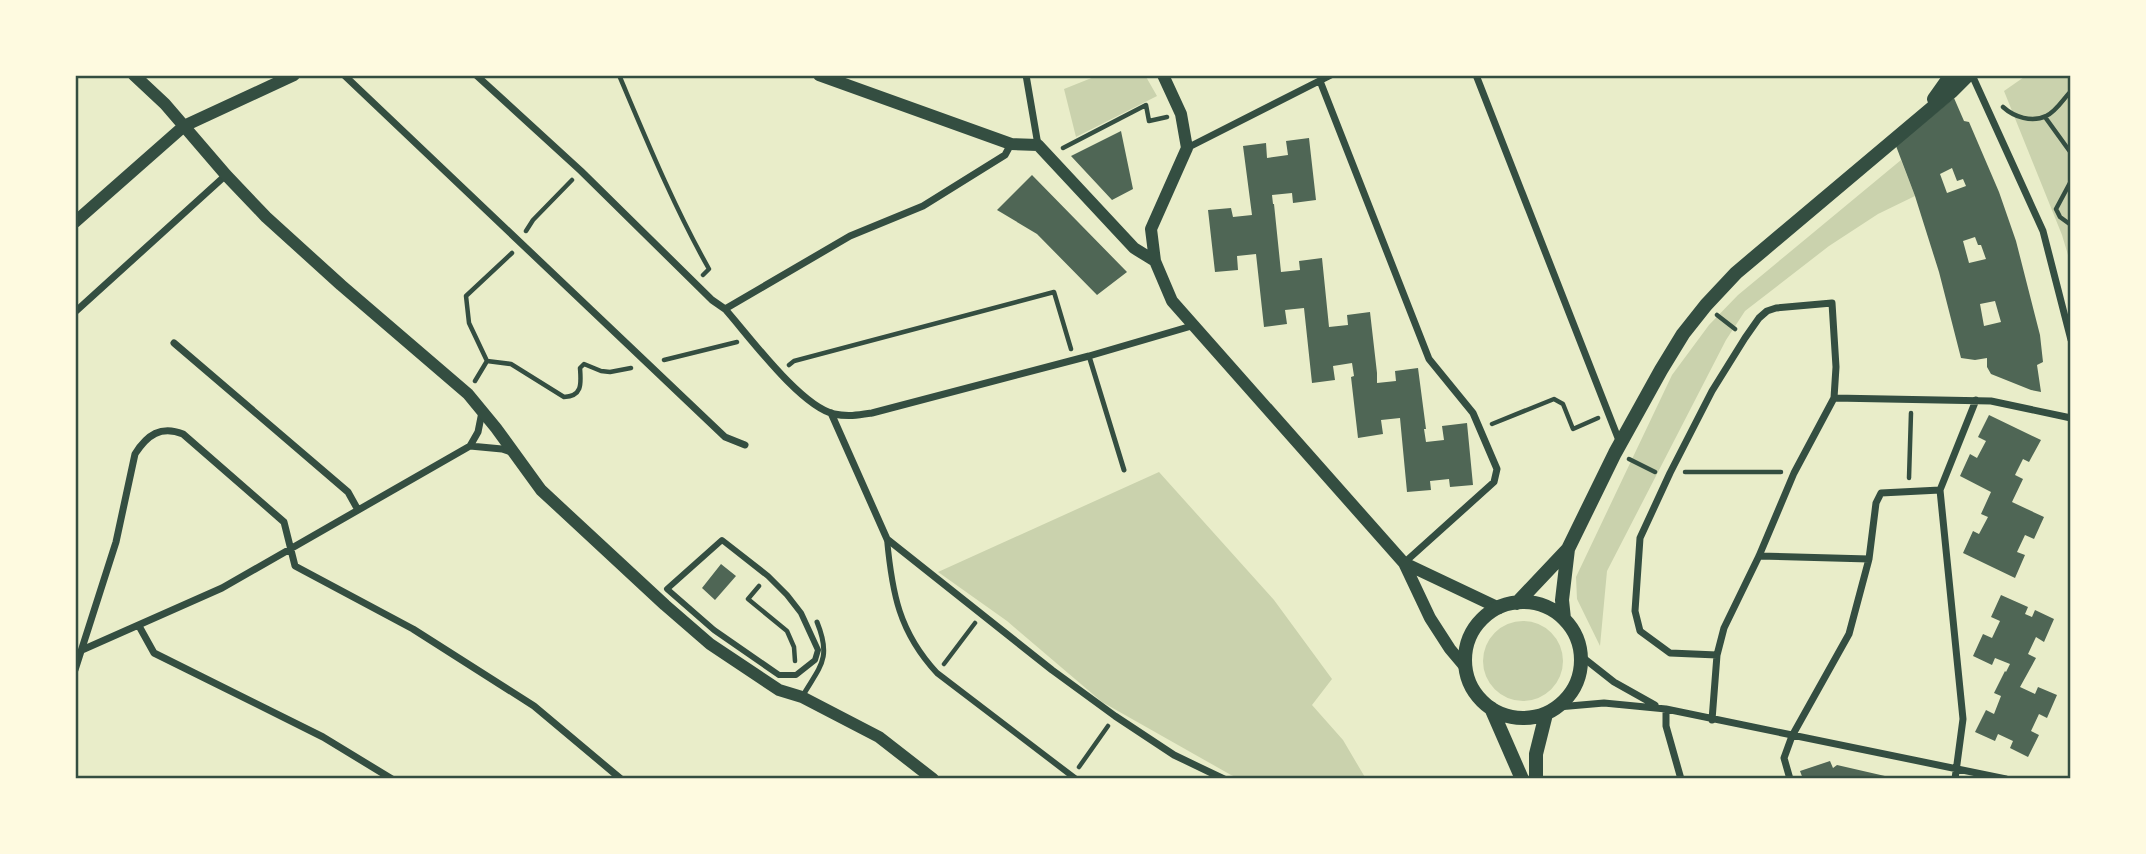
<svg xmlns="http://www.w3.org/2000/svg" width="2146" height="854" viewBox="0 0 2146 854" font-family="Poppins,sans-serif">
<rect width="100%" height="100%" fill="#e9edc9"/>
<!-- green -->
<path fill="#cad2ad" d="M 1099,75 L 1145,75 L 1157,96 L 1076,137 L 1064,89 Z
M 2027,75 L 2068,75 L 2071,81 L 2071,265 L 2062,235 L 2004,91 Z
M 1901,160 L 1915,196 L 1878,214 L 1829,246 L 1745,311 L 1726,340 L 1607,571 L 1600,646 L 1577,599 L 1576,577 L 1672,375 L 1709,325 L 1738,295 Z
M 1159,472 L 1274,600 L 1332,679 L 1312,705 L 1343,740 L 1366,779 L 1241,779 L 1231,775 L 1102,702 L 1007,621 L 938,572 Z
M1483 661a40 40 0 1 1 80 0a40 40 0 1 1-80 0Z"/>
<!-- building -->
<path fill="#4f6655" fill-rule="evenodd" d="M 1954,98 L 1964,121 L 1969,122 L 1999,192 L 2016,241 L 2040,335 L 2043,362 L 2037,365 L 2041,392 L 2031,390 L 1991,374 L 1987,367 L 1987,358 L 1975,360 L 1961,358 L 1939,272 L 1915,196 L 1896,146 ZM 1952,168 L 1957,181 L 1963,179 L 1966,186 L 1947,193 L 1940,174 ZM 1975,237 L 1978,245 L 1981,245 L 1986,259 L 1969,263 L 1963,241 ZM 1995,301 L 2001,322 L 1984,326 L 1980,304 Z
M 1121,131 L 1133,189 L 1112,200 L 1071,156 Z
M 1309,138 L 1316,200 L 1293,203 L 1292,193 L 1272,195 L 1273,204 L 1274,204 L 1281,272 L 1300,270 L 1299,261 L 1322,258 L 1329,327 L 1348,325 L 1347,315 L 1370,312 L 1377,373 L 1377,383 L 1396,381 L 1395,371 L 1418,368 L 1426,429 L 1424,429 L 1426,442 L 1444,440 L 1442,426 L 1467,423 L 1473,485 L 1450,487 L 1449,479 L 1430,481 L 1431,490 L 1407,492 L 1400,418 L 1381,420 L 1383,434 L 1358,438 L 1351,377 L 1354,376 L 1352,363 L 1333,366 L 1335,380 L 1312,383 L 1304,308 L 1285,310 L 1287,324 L 1264,327 L 1256,254 L 1237,256 L 1238,270 L 1215,272 L 1208,210 L 1231,208 L 1233,217 L 1252,215 L 1243,146 L 1266,143 L 1267,158 L 1288,155 L 1286,141 Z
M 1032,175 L 1127,272 L 1097,295 L 1037,234 L 997,210 Z
M 1989,415 L 2041,440 L 2029,462 L 2023,459 L 2015,475 L 2023,479 L 2012,502 L 2044,517 L 2034,539 L 2025,535 L 2017,552 L 2025,555 L 2015,578 L 1963,553 L 1973,531 L 1979,534 L 1988,517 L 1981,514 L 1991,492 L 1960,476 L 1970,454 L 1977,458 L 1986,441 L 1978,437 Z
M 721,564 L 736,576 L 715,600 L 702,588 Z
M 2001,595 L 2028,607 L 2025,614 L 2032,617 L 2035,610 L 2054,619 L 2044,642 L 2036,637 L 2028,654 L 2036,658 L 2020,687 L 2035,694 L 2038,687 L 2057,695 L 2047,718 L 2039,714 L 2031,731 L 2039,735 L 2028,757 L 2010,748 L 2013,741 L 1998,734 L 1995,741 L 1975,732 L 1986,710 L 1994,714 L 2001,696 L 1994,693 L 2005,671 L 2006,672 L 2010,664 L 1995,658 L 1992,665 L 1973,656 L 1983,634 L 1992,638 L 2000,621 L 1991,617 Z
M 1830,761 L 1833,768 L 1837,765 L 1898,779 L 1803,779 L 1800,771 Z"/>
<g fill="none" stroke-linecap="round" stroke-linejoin="round">
<!-- path -->
<path stroke="#344e41" stroke-width="4.5" d="M 619,75 C 647,141 674,207 709,269 L 703,275
M 2003,107 C 2014,117 2032,123 2046,116 C 2056,112 2064,98 2071,91
M 2045,117 L 2071,153
M 1063,148 L 1146,105 L 1149,121 L 1167,117
M 2071,181 L 2056,209 L 2060,217 L 2071,225
M 526,231 L 533,220 L 572,180
M 1717,315 L 1735,329
M 664,360 L 737,342
M 487,361 L 511,364 L 564,397 C 583,396 581,383 580,368 L 584,364 L 601,371 L 610,372 L 631,368
M 789,365 L 794,361 L 1054,292 L 1071,349
M 475,381 L 487,361 L 469,323 L 466,296 L 512,253
M 1492,424 L 1554,399 L 1563,404 L 1573,429 L 1598,418
M 1629,459 L 1655,472
M 1685,472 L 1781,472
M 1909,478 L 1911,413
M 759,586 L 748,599 L 787,631 L 794,647 L 795,661
M 944,664 L 975,623
M 1079,767 L 1108,726"/>
<!-- service -->
<path stroke="#344e41" stroke-width="5" d="M 1089,356 L 1124,470
M 802,697 C 820,666 832,659 817,622"/>
<!-- pedestrian -->
<path stroke="#344e41" stroke-width="6" d="M 887,539 C 892,593 899,632 937,673 L 1076,779
M 722,540 L 768,576 L 787,595 L 801,613 L 818,650 L 815,660 L 796,675 L 779,675 L 714,630 L 667,589 Z"/>
<!-- minor -->
<path stroke="#344e41" stroke-width="7" d="M 344,75 L 725,437 L 745,445
M 476,75 L 581,171 L 712,300 L 725,309 C 749,336 800,406 834,414 C 848,417 859,415 872,413 L 1089,356 L 1195,325
M 1026,75 L 1038,145
M 1476,75 L 1620,443
M 1972,75 L 2043,231 L 2071,340
M 1320,81 L 1429,359 L 1473,413 L 1497,469 L 1494,482 L 1404,563
M 1187,148 L 1331,75
M 725,309 L 850,236 L 923,206 L 1005,155 L 1011,144
M 75,312 L 226,175
M 174,343 L 348,492 L 358,510
M 1834,398 L 1991,401 L 2071,418
M 831,413 L 887,539 L 1052,670 L 1115,716 L 1174,755 L 1224,779
M 470,446 L 502,449 L 511,452
M 1759,556 L 1869,559
M 139,626 L 154,653 L 323,737 L 392,779
M 82,650 L 222,588 L 470,446 L 478,432 L 482,412
M 1581,656 L 1614,682 L 1655,705
M 75,670 L 116,542 L 135,454 C 147,435 161,425 183,434 L 284,522 L 295,566 L 413,629 L 534,706 L 621,779
M 1558,707 L 1604,703 L 1666,709 L 2006,779
M 1666,709 L 1666,726 L 1681,779
M 1712,720 L 1717,655 L 1724,628 L 1759,556 L 1794,473 L 1834,398 L 1836,367 L 1832,303 L 1776,308 L 1767,311 L 1759,318 L 1745,338 L 1712,391 L 1670,473 L 1640,538 L 1635,611 L 1640,631 L 1670,653 L 1717,655
M 1790,779 L 1784,758 L 1792,736 L 1849,634 L 1869,559 L 1876,503 L 1881,493 L 1940,490
M 1955,779 L 1963,719 L 1940,490 L 1976,400
M 2071,779 L 2071,778"/>
<!-- tertiary -->
<path stroke="#344e41" stroke-width="12" d="M 134,75 L 165,104 L 226,175 L 266,217 L 341,285 L 468,394 L 496,428 L 541,490 L 665,605 L 710,644 L 779,690 L 802,697 L 879,737 L 933,779
M 819,75 L 1011,144 L 1038,145 L 1134,248 L 1155,261
M 1163,75 L 1181,114 L 1187,148 L 1151,229 L 1155,261 L 1172,301 L 1404,563 L 1430,618 L 1450,649 L 1466,668
M 75,222 L 184,126 L 294,75
M 1404,563 L 1499,608"/>
<!-- secondary -->
<path stroke="#344e41" stroke-width="14" d="M 1934,99 L 1951,75
M1465 660a58 58 0 1 1 116 0a58 58 0 1 1-116 0Z
M 1517,603 L 1568,549
M 1564,619 L 1562,600 L 1568,549 L 1615,453 L 1661,370 L 1683,334 L 1706,305 L 1736,273 L 1951,92 L 1968,75
M 1491,708 L 1522,779
M 1536,779 L 1536,754 L 1546,714"/>
</g>
<!-- border -->
<rect width="2146" height="854" fill="none" stroke="#fefae0" stroke-width="154"/>
<rect x="77" y="77" width="1992" height="700" fill="none" stroke="#344e41" stroke-width="2.5"/>
</svg>
